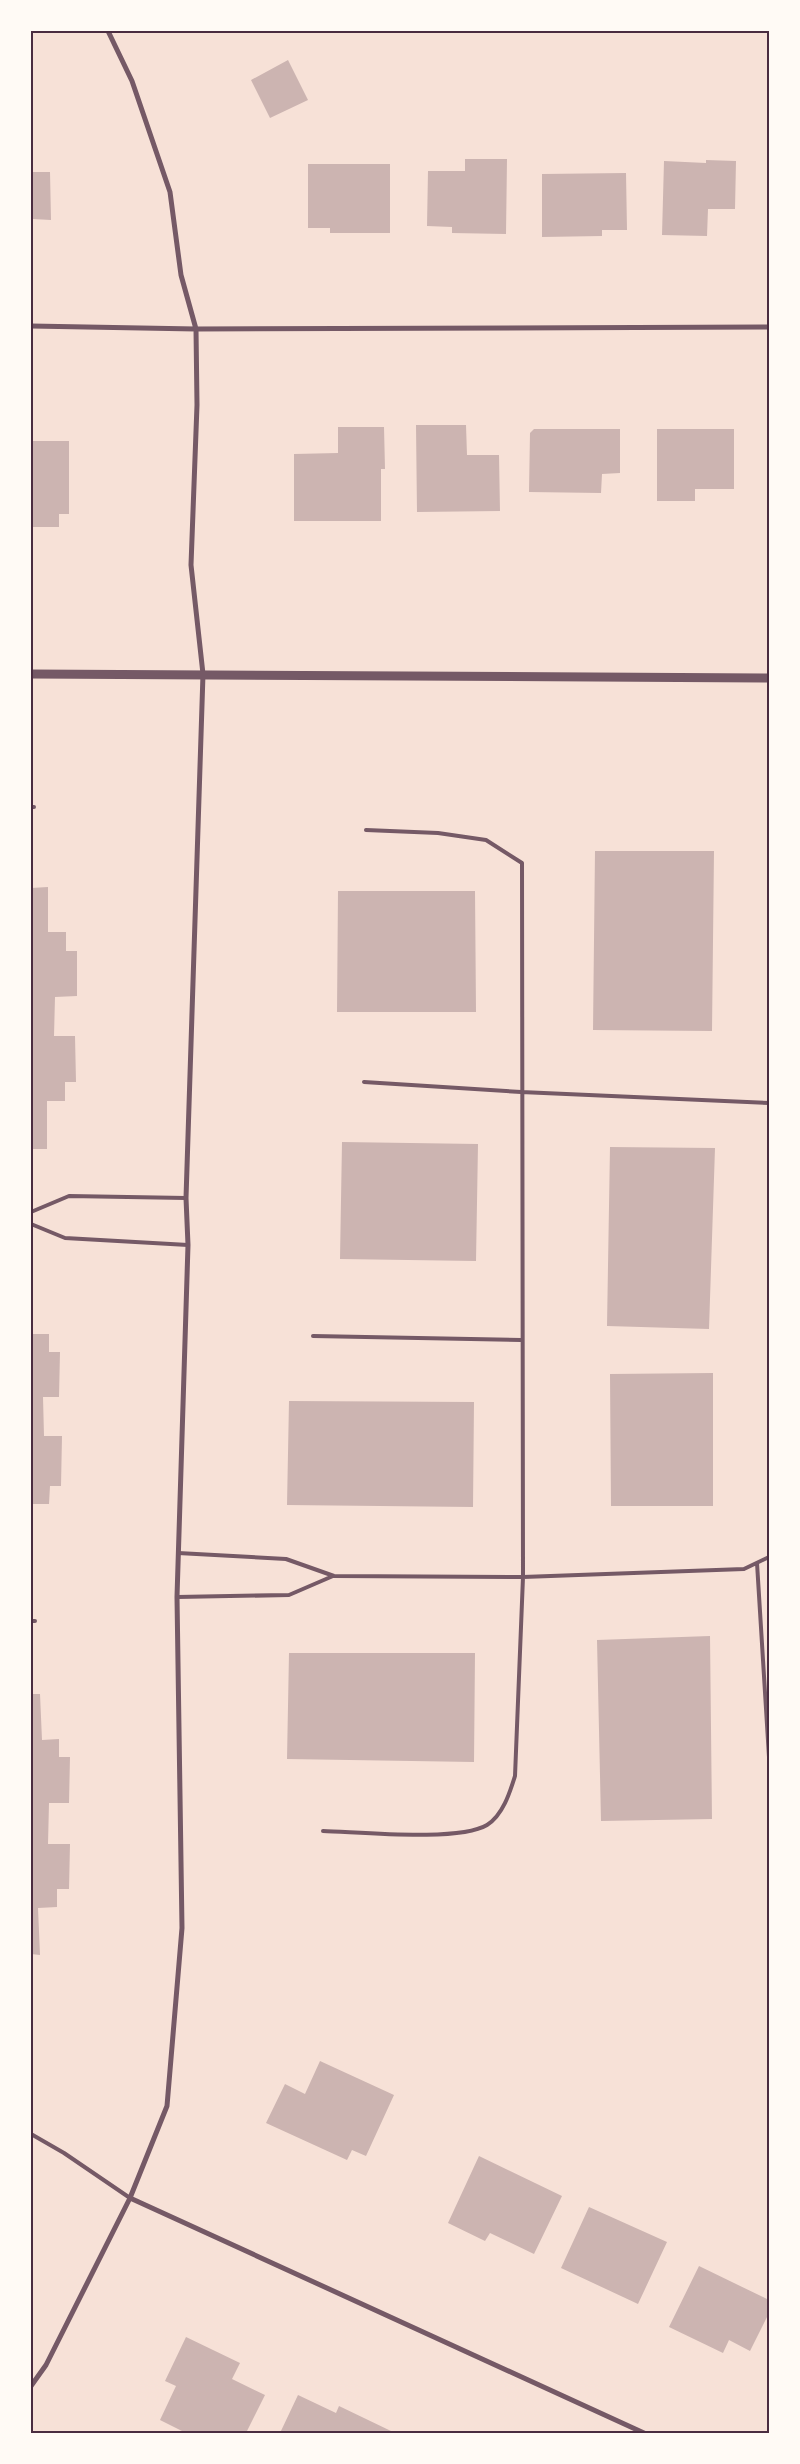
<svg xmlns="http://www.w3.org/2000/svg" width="800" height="2464" viewBox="0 0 800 2464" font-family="'Source Sans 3',sans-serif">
<rect width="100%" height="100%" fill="#f7e1d7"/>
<!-- building -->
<path fill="#ccb4b1" d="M 288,60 L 308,100 L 270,118 L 251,80 Z
M 465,159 L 507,159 L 506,234 L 452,233 L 452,227 L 427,226 L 428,171 L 465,171 Z
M 706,160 L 736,161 L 735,209 L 708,209 L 707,236 L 662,235 L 664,161 L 706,163 Z
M 308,164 L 390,164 L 390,233 L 330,233 L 330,228 L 308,228 Z
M 31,172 L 50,172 L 51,220 L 33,219 L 33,223 L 31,223 Z
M 626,173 L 627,230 L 602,230 L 602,236 L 542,237 L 542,174 Z
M 416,425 L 466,425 L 467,455 L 499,455 L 500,511 L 417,512 Z
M 338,427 L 384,427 L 385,469 L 381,469 L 381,521 L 294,521 L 294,454 L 338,453 Z
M 534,429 L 620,429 L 620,473 L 602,474 L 601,493 L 529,492 L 530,433 Z
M 657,429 L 734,429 L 734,489 L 695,489 L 695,501 L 657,501 Z
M 31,441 L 69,441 L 69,514 L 59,514 L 59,527 L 31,527 Z
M 595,851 L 714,851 L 712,1031 L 593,1030 Z
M 48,887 L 48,932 L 66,932 L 66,951 L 77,951 L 77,996 L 55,997 L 54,1036 L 75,1036 L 76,1082 L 65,1082 L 65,1101 L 47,1101 L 47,1149 L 31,1149 L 31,888 Z
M 338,891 L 475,891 L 476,1012 L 337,1012 Z
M 342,1142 L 478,1144 L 476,1261 L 340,1259 Z
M 610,1147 L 715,1148 L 709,1329 L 607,1326 Z
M 31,1334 L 49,1334 L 49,1352 L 60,1352 L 59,1397 L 43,1397 L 44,1436 L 62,1436 L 61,1486 L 50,1486 L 49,1504 L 31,1504 Z
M 713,1373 L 713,1506 L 611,1506 L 610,1374 Z
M 289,1401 L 474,1402 L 473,1507 L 287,1505 Z
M 710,1636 L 712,1819 L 601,1821 L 597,1640 Z
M 289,1653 L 475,1653 L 474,1762 L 287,1759 Z
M 31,1694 L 40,1694 L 42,1740 L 59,1739 L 59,1757 L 70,1757 L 69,1803 L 49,1803 L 48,1844 L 70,1844 L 69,1889 L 57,1889 L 57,1907 L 38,1908 L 40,1955 L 31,1954 Z
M 320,2061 L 394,2095 L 366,2156 L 352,2150 L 347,2160 L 266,2123 L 285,2084 L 305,2094 Z
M 479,2156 L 562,2196 L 534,2254 L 490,2233 L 485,2241 L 448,2223 Z
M 589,2207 L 667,2242 L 638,2304 L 561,2268 Z
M 699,2266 L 769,2300 L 769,2313 L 750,2351 L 729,2340 L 723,2353 L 669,2327 Z
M 186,2337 L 240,2363 L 232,2379 L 265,2395 L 246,2433 L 186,2433 L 160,2420 L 176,2386 L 165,2381 Z
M 298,2395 L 336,2413 L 339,2406 L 391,2431 L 391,2433 L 280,2433 Z"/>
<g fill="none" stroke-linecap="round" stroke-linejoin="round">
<!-- service -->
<path stroke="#755966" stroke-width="4" d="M 31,807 L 34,807
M 364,1082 L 521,1092 L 769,1103
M 31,1212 L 69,1196 L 186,1198
M 31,1224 L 65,1238 L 188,1245
M 313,1336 L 521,1340
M 178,1553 L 286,1559 L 334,1576 L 523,1577 L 744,1569 L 769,1557
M 757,1563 L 769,1757
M 177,1597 L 289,1595 L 333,1576
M 31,1621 L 35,1621
M 323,1831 C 359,1832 459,1842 487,1825 C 503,1815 510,1792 515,1776 L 523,1577 L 522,863 L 486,840 L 438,833 L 366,830
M 31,2134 L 64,2153 L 130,2198"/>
<!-- minor -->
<path stroke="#755966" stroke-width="5" d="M 31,326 L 196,329 L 769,327
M 130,2198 L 644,2433
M 31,2386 L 46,2365 L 130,2198 L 167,2106 L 182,1928 L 177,1597 L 188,1245 L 186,1198 L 203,674 L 191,565 L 197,405 L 196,329 L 181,275 L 170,192 L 132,81 L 108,31"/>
<!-- tertiary -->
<path stroke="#755966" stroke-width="9" d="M 31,674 L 769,678"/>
</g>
<!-- border -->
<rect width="800" height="2464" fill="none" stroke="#fffaf5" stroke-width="65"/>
<rect x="32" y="32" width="736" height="2400" fill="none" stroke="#4a2c40" stroke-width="2"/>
</svg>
